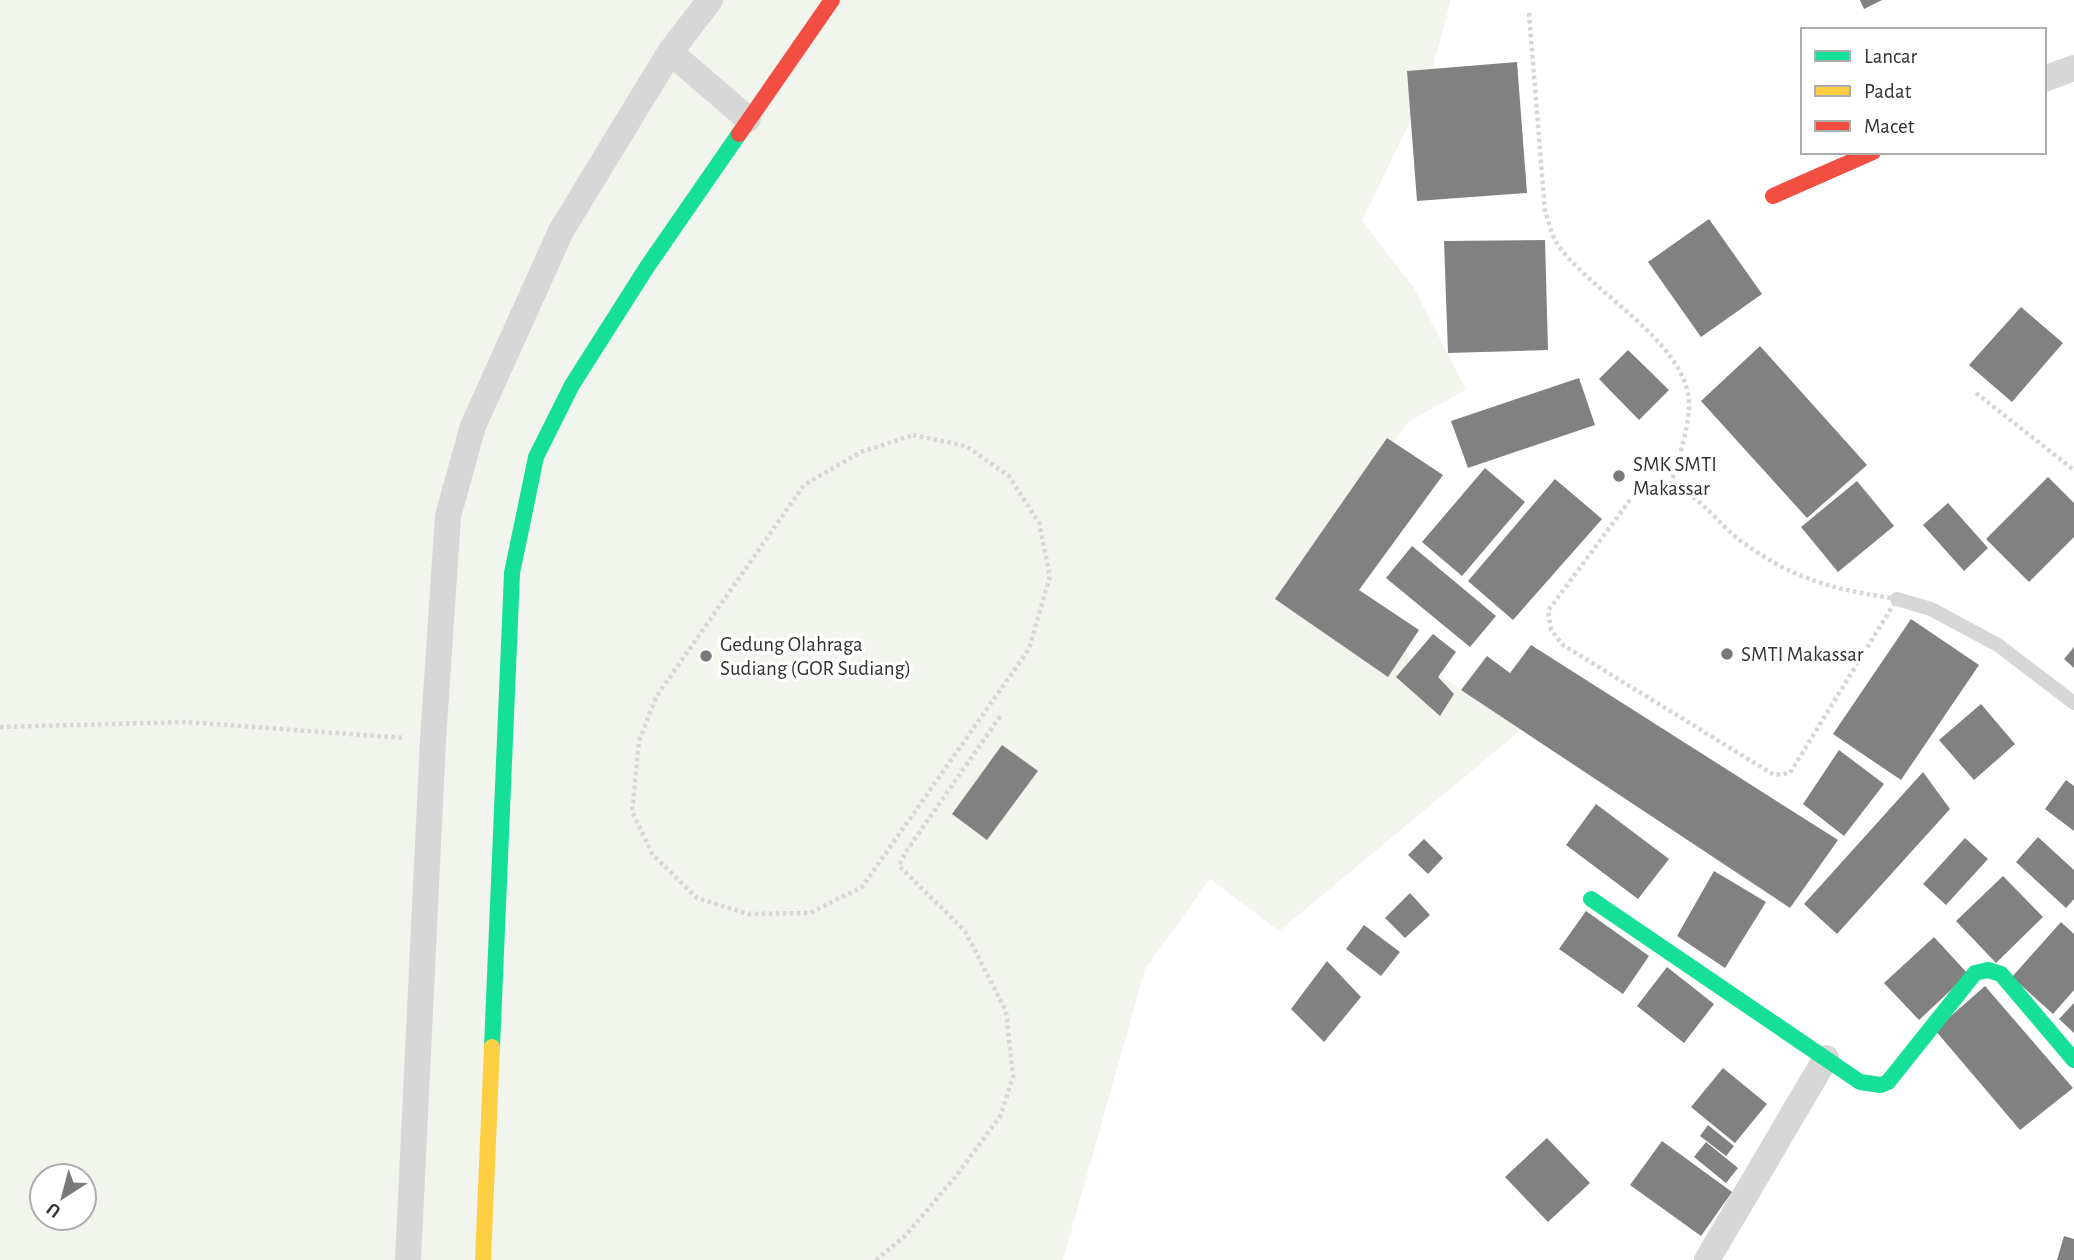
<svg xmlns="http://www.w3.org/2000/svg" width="2074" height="1260" viewBox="0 0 2074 1260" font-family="'Alegreya Sans',sans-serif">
<rect width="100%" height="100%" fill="#fff"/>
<!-- green -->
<path fill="#f1f5ed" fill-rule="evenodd" d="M 0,0 L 1451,0 L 1428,84 L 1362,221 L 1414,288 L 1466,390 L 1408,422 L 1301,581 L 1521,730 L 1279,931 L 1210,879 L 1145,969 L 1063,1260 L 0,1260 ZM 42,1176 L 84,1176 L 84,1218 L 42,1218 Z"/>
<!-- building -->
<path fill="#818181" d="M 1860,0 L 1882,0 L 1864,9 Z
M 1517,62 L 1527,193 L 1417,201 L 1407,71 Z
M 1709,219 L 1762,294 L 1701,337 L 1648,262 Z
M 1545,240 L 1548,350 L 1448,353 L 1444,241 Z
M 2021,307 L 2063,343 L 2012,402 L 1969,365 Z
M 1760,346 L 1867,465 L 1807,518 L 1701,401 Z
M 1628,350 L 1669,390 L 1639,420 L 1599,379 Z
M 1579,378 L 1595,425 L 1468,468 L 1451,421 Z
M 1387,438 L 1443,475 L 1359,590 L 1419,630 L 1388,677 L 1275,599 Z
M 1485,468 L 1525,502 L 1462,576 L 1422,542 Z
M 2048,477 L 2074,503 L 2074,537 L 2029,582 L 1986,539 Z
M 1555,479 L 1602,519 L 1513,620 L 1468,581 Z
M 1857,481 L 1894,526 L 1838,572 L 1801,527 Z
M 1948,503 L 1988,548 L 1964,571 L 1923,525 Z
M 1412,546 L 1496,616 L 1470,647 L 1386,578 Z
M 1911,619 L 1979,665 L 1901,780 L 1833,734 Z
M 1433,634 L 1456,652 L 1438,677 L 1454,694 L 1440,716 L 1396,677 Z
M 1531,645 L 1838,840 L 1790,908 L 1461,690 L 1487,656 L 1510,673 Z
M 2074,647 L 2074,668 L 2064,659 Z
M 1981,704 L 2015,744 L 1974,780 L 1939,740 Z
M 1002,745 L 1038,771 L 987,840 L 952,814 Z
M 1839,750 L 1884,784 L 1844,836 L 1803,804 Z
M 1923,772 L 1950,809 L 1837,934 L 1804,904 Z
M 2066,780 L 2074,786 L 2074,831 L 2045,809 Z
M 1596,804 L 1669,859 L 1638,899 L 1566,845 Z
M 2038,837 L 2074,870 L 2074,899 L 2066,908 L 2016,862 Z
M 1965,838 L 1988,859 L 1946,905 L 1923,884 Z
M 1424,839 L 1443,858 L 1428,874 L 1408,855 Z
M 1714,871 L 1766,902 L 1725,968 L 1677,936 Z
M 2003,876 L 2043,917 L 1996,963 L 1956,921 Z
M 1410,893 L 1430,915 L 1405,938 L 1385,918 Z
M 1586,911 L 1649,956 L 1623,994 L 1559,949 Z
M 2061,922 L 2074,934 L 2074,990 L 2053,1014 L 2012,977 Z
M 1364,925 L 1400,952 L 1381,976 L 1346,949 Z
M 1934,937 L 1968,974 L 1919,1020 L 1884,983 Z
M 1327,961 L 1361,997 L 1324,1042 L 1291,1009 Z
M 1667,967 L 1714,1004 L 1684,1043 L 1637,1006 Z
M 1985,986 L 2073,1088 L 2020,1130 L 1935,1030 Z
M 2074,1003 L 2074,1033 L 2059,1019 Z
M 1723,1068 L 1767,1104 L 1735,1143 L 1691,1107 Z
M 1708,1125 L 1734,1146 L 1726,1156 L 1700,1136 Z
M 1547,1138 L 1590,1183 L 1548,1222 L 1505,1177 Z
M 1662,1141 L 1732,1192 L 1701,1236 L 1630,1185 Z
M 1706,1142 L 1738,1168 L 1726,1183 L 1694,1157 Z
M 2064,1236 L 2074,1239 L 2074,1260 L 2057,1260 Z"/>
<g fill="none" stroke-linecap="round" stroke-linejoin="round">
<!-- path -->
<path stroke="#d6d6d6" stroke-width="4.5" stroke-dasharray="3.5 3.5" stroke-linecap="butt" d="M 1529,13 L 1545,212 C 1549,221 1551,233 1556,242 C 1588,292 1690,342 1689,406 C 1688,432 1678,459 1671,484
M 1976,393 L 2074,470
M 913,435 L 966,446 L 1009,476 L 1039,523 L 1050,576 L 1029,649 L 862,887 L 810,913 L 748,914 L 697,898 L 653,855 L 632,812 L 639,741 L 656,697 L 804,485 L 861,452 Z
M 1654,483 C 1694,485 1709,515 1737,538 C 1748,547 1761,555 1773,562 C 1813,585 1852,592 1897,599 L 1790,773 L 1774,775 L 1563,645 L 1551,630 L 1548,611 L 1638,489 Z
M 0,727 L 186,722 L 404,738
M 876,1260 L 905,1236 L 956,1176 L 1001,1115 L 1013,1076 L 1006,1011 L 965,931 L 899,866 L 905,853 L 1001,715"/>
<!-- lane -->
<path stroke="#d7d7d7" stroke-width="14" d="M 1897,599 L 1931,609 L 1998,645 L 2074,703"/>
<!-- street -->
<path stroke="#d7d7d7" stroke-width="26" d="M 670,52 L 748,119
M 2044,79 L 2074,68
M 408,1260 L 433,740 L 448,516 L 473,426 L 561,231 L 670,52 L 710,0
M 1707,1260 L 1826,1058"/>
<!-- fast -->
<path stroke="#16e098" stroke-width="16" d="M 1591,899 L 1860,1082 L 1881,1085 L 1888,1082 L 1975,973 L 1988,970 L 2001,974 L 2074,1060
M 492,1047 L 512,573 L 536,457 L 572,385 L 647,267 L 739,134"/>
<!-- slow -->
<path stroke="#ffcf43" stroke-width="16" d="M 483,1260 L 492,1047"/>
<!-- jam -->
<path stroke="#f24e42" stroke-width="16" d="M 739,134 L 832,0
M 1773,196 L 1873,152"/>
</g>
<!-- markers -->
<g fill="#7a7a7a" stroke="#fff" stroke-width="2.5">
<circle cx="1619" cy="476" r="7"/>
<circle cx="1727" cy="654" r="7"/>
<circle cx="706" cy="656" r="7"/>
</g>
<g text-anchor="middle" stroke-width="7" stroke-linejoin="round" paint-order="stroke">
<!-- poi labels -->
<g font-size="21" fill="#333" stroke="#fff" text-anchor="start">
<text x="1633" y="471">SMK SMTI<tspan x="1633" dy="24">Makassar</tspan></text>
<text x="720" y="651">Gedung Olahraga<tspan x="720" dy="24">Sudiang (GOR Sudiang)</tspan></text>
<text x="1741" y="661">SMTI Makassar</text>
</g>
</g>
<!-- legend -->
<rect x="1801" y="28" width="245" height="126" fill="#ffffff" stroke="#adadad" stroke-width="2"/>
<rect x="1815" y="51" width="35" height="10" fill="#16e098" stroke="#adadad" stroke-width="2"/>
<text x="1864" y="63" font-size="21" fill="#333333">Lancar</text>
<rect x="1815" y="86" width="35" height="10" fill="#ffcf43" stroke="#adadad" stroke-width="2"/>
<text x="1864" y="98" font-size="21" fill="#333333">Padat</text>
<rect x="1815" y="121" width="35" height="10" fill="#f24e42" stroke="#adadad" stroke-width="2"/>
<text x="1864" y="133" font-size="21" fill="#333333">Macet</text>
<!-- north arrow -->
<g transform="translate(63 1197) rotate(216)"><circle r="33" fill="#ffffff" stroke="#adadad" stroke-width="2"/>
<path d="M0-5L12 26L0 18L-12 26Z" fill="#7a7a7a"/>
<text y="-10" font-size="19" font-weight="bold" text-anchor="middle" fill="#333333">U</text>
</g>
</svg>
